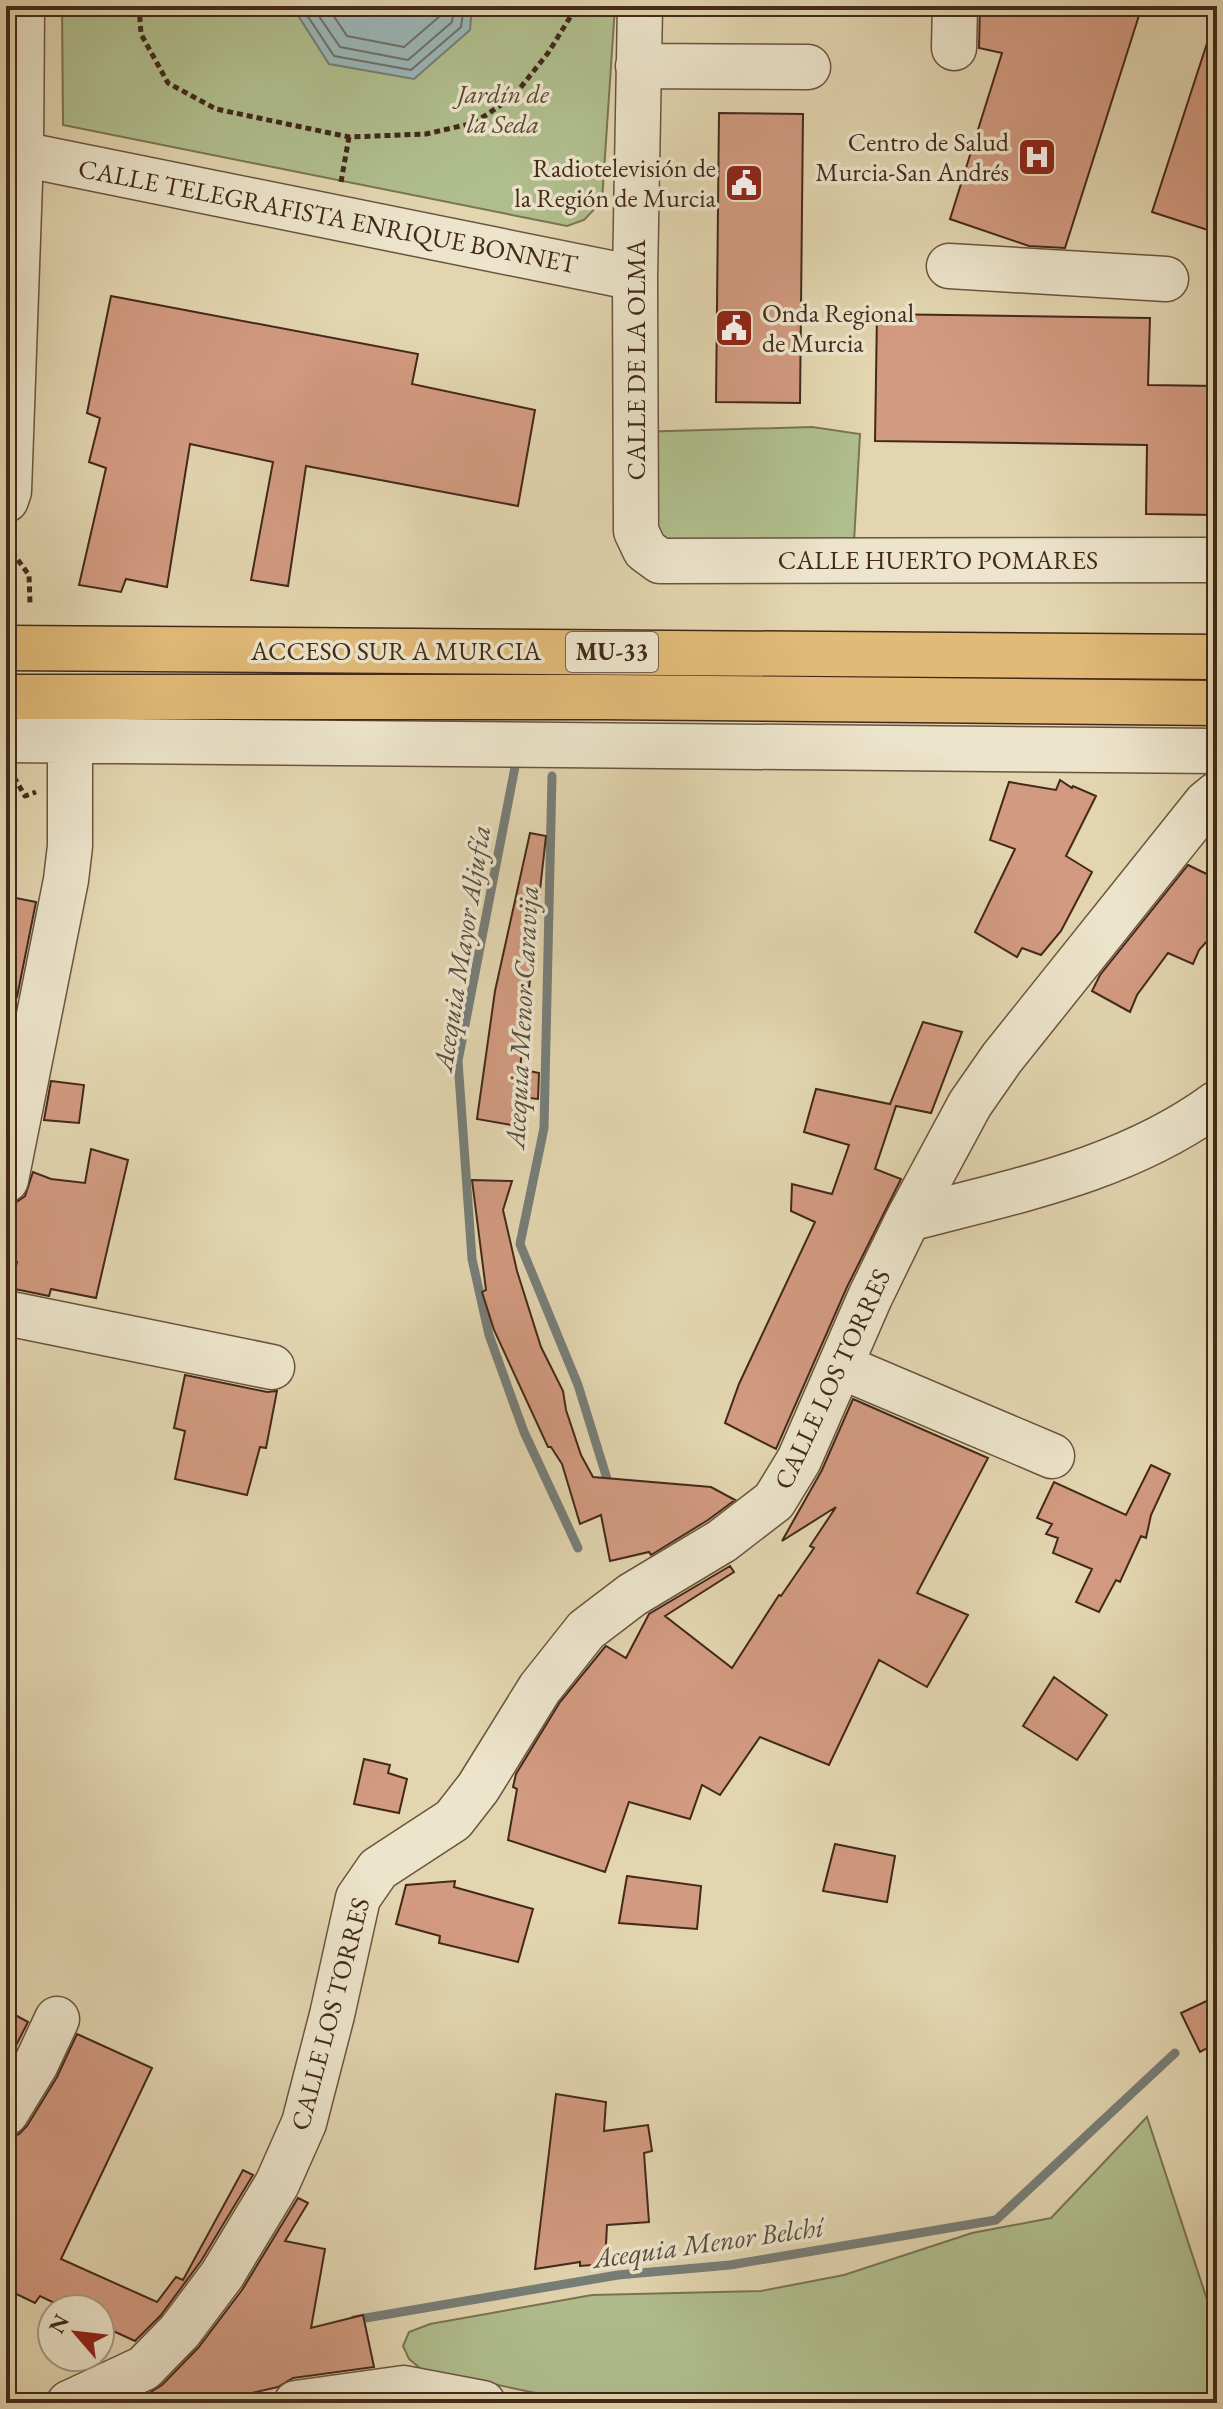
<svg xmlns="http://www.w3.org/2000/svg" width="1223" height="2409" viewBox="0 0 1223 2409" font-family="'EB Garamond',serif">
<rect width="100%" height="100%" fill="#e2d5af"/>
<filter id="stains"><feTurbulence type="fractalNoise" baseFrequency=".0025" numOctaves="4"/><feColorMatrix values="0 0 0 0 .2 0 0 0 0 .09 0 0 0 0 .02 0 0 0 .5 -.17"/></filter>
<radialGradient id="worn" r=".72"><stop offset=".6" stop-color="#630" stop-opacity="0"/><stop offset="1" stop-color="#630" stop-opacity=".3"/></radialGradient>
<!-- green -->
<path fill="#b0be8d" stroke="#7a7454" stroke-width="2" d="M 62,6 L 615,6 L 602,201 L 584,220 L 567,226 L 63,125 Z
M 812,427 L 860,434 L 853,560 L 660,561 L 636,432 Z
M 1147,2117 L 1217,2330 L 1217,2403 L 584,2403 L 421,2369 L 409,2359 L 403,2346 L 409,2332 L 430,2324 L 592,2295 L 761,2291 L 844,2275 L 972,2233 L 1051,2218 Z"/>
<!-- water -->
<path fill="#9ab6b7" stroke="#777e78" stroke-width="2" d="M 292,6 L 472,6 L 470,30 L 414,79 L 329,64 Z"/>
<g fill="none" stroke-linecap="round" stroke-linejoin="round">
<!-- shore -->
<path stroke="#6e7068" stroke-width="2" d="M 301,6 L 334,56 L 411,70 L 461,27 L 464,6
M 312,6 L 340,47 L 408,60 L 452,22 L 454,6
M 327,6 L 347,36 L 404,47 L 440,16 L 442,6"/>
<!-- stream -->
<path stroke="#777e78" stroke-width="9" d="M 515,767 L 458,1061 L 472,1259 L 489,1335 L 524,1432 L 578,1548
M 552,776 L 544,1128 L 520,1244 L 578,1385 L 608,1482
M 354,2320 L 618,2275 L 730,2265 L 996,2220 L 1175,2053"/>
</g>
<!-- building -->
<path fill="#d29a80" stroke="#43291a" stroke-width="2" d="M 980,6 L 1142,6 L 1065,248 L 1029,246 L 950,219 L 1002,53 L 979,48 Z
M 1212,28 L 1217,29 L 1217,233 L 1152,212 Z
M 719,113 L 803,114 L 800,403 L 716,402 Z
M 111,296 L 418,354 L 412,384 L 535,410 L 518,506 L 306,466 L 288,586 L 251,580 L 273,462 L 190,444 L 167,587 L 126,579 L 121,592 L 79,585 L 106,468 L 89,462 L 100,418 L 87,413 Z
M 877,314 L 1150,318 L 1148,385 L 1217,386 L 1217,515 L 1146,514 L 1147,445 L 875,441 Z
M 1060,780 L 1072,788 L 1073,786 L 1096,796 L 1066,856 L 1092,872 L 1061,931 L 1041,955 L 1022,948 L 1017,957 L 975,932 L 1015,849 L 990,840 L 1009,782 L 1056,790 Z
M 530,833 L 546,836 L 520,1069 L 539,1073 L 538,1099 L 520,1097 L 517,1126 L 477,1119 L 495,991 Z
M 1188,865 L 1217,879 L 1217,930 L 1199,950 L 1193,964 L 1168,953 L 1137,995 L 1130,1012 L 1092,991 L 1100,975 Z
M 6,896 L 36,902 L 17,997 L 6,994 Z
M 923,1022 L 962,1032 L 931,1113 L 896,1106 L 875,1169 L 901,1179 L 847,1287 L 776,1449 L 725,1423 L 739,1384 L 815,1222 L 791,1211 L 792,1184 L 832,1194 L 849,1145 L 804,1132 L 816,1089 L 890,1104 Z
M 51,1081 L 84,1085 L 79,1123 L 44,1120 Z
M 91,1149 L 128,1160 L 96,1298 L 51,1289 L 49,1296 L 10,1288 L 17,1262 L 6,1259 L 6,1204 L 15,1203 L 25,1196 L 33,1172 L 51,1179 L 85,1183 Z
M 472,1180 L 512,1181 L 503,1210 L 517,1271 L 541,1347 L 563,1391 L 566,1410 L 581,1455 L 593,1477 L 711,1487 L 735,1500 L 708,1520 L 651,1555 L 649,1552 L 610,1561 L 601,1515 L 580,1524 L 562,1464 L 551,1447 L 548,1447 L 494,1330 L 482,1292 L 486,1290 Z
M 185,1375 L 267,1392 L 277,1391 L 266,1448 L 260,1447 L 247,1495 L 175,1479 L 185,1431 L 174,1428 Z
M 853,1399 L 988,1458 L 917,1593 L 968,1615 L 927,1687 L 879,1660 L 829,1765 L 760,1737 L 720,1795 L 702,1785 L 690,1819 L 629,1802 L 605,1872 L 508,1840 L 517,1789 L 513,1787 L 516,1774 L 560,1702 L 604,1648 L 606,1646 L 626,1658 L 649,1614 L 730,1566 L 734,1572 L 665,1616 L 732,1668 L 779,1595 L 781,1596 L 814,1548 L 810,1546 L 836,1507 L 782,1541 L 822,1470 Z
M 1151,1465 L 1170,1474 L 1151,1515 L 1146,1538 L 1141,1536 L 1120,1582 L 1116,1580 L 1099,1612 L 1076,1602 L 1092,1569 L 1053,1553 L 1058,1538 L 1046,1534 L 1052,1524 L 1037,1518 L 1054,1482 L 1126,1515 Z
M 1054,1677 L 1107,1715 L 1077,1760 L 1023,1726 Z
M 364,1759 L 390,1765 L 388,1773 L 407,1779 L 399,1813 L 354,1804 Z
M 835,1844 L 895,1856 L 887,1902 L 823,1891 Z
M 627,1876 L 701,1886 L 697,1929 L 619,1923 Z
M 455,1881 L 454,1887 L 533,1909 L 518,1962 L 439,1943 L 440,1936 L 396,1924 L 406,1885 Z
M 1217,1996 L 1217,2043 L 1200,2052 L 1181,2013 Z
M 6,2010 L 28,2022 L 6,2065 Z
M 77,2034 L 152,2068 L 61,2259 L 157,2302 L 176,2277 L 183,2280 L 243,2170 L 253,2175 L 201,2261 L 161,2315 L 135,2341 L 100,2325 L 100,2309 L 67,2309 L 40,2296 L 35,2303 L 6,2289 L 6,2138 L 19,2134 L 27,2126 L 57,2077 Z
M 556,2094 L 606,2102 L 604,2131 L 648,2125 L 652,2151 L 644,2153 L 649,2222 L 607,2225 L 605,2264 L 580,2266 L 580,2262 L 535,2269 Z
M 298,2198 L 308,2203 L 285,2241 L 325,2249 L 311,2328 L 363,2315 L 374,2367 L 293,2378 L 278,2387 L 221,2400 L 192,2403 L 147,2403 L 146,2395 L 162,2385 L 198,2348 L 242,2290 Z"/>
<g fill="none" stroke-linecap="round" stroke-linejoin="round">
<defs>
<path id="minor" d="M 640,6 L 635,278 L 636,531 L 645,550 L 660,561 L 1217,560
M 954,48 L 955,6
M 638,66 L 808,67
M 21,154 L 635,278
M 949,266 L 1166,279
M 6,500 L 9,491 L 21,154 L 22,6
M 6,740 L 1217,751
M 6,1180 L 66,880 L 70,846 L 70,741
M 908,1219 C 1015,1191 1126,1170 1217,1103
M 6,1313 L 272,1367
M 840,1366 L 1052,1456
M 6,2113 L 36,2064 L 57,2019
M 69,2403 L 144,2368 L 180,2331 L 222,2275 L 277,2184 L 304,2123 L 332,2015 L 358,1898 L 378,1869 L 453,1820 L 478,1788 L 540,1688 L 586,1630 L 632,1595 L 722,1541 L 774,1501 L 799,1460 L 870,1297 L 908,1219 L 970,1104 L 1002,1058 L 1206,803 L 1217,794
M 296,2403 L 404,2388 L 483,2403"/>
<path id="highway" d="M 6,648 L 1217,657
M 6,697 L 600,697 L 1217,703"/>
</defs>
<!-- minor casing -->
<use href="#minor" stroke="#6b543f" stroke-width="47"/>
<!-- highway casing -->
<use href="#highway" stroke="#43291a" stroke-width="47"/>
<!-- path -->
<path stroke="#43291a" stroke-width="5" stroke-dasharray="6 4" stroke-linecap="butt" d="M 139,6 L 141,34 L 168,83 L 216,109 L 349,137 L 426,134 L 474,123 L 513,97 L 548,53 L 577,6
M 341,182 L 349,137
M 6,544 L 29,575 L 30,604
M 14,777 L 25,796 L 36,792"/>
<!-- minor -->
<use href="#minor" stroke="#ece4cb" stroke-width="44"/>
<!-- highway -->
<use href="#highway" stroke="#e1ba78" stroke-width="44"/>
</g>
<!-- icons -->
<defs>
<symbol id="hospital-square" viewBox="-11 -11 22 22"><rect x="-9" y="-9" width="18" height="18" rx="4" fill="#8f2418" stroke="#ece4cb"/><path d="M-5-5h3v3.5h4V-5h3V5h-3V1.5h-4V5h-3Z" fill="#fff"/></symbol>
<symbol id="civic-square" viewBox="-11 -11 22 22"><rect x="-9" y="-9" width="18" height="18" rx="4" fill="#8f2418" stroke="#ece4cb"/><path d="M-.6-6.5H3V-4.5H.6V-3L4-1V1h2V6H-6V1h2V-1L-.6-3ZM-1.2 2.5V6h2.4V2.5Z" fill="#fff"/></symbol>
</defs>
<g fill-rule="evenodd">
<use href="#hospital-square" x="1015" y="135" width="44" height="44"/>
<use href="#civic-square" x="722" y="161" width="44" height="44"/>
<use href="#civic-square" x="712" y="306" width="44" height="44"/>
</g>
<g text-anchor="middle" stroke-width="7" stroke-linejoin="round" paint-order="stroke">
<!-- shield labels -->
<rect fill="#ece4cb" stroke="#76614f" stroke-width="2" x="566" y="632" width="92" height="40" rx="6"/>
<g font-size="24" font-weight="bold" fill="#43291a">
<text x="612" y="660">MU-33</text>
</g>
<!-- park labels -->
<g font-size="26" font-style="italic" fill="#594731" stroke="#ece4cb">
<text x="503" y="103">Jardín de<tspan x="503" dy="30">la Seda</tspan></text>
</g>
<!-- poi labels -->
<g font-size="26" fill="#43291a" stroke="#ece4cb" text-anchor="end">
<text x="1009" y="151">Centro de Salud<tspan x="1009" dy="30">Murcia-San Andrés</tspan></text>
<text x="716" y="177">Radiotelevisión de<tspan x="716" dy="30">la Región de Murcia</tspan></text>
<text x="762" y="322" text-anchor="start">Onda Regional<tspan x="762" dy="30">de Murcia</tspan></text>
</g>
<!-- street labels -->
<g font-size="26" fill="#43291a" stroke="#ece4cb">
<text transform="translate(328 216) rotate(11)" y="9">CALLE TELEGRAFISTA ENRIQUE BONNET</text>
<text transform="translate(636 360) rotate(-90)" y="9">CALLE DE LA OLMA</text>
<text x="938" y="569">CALLE HUERTO POMARES</text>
<text x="396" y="660">ACCESO SUR A MURCIA</text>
<text transform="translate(832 1379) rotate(-65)" y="9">CALLE LOS TORRES</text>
<text transform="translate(330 2014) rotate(-75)" y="9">CALLE LOS TORRES</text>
</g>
<!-- water labels -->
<g font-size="28" font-style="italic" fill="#594c41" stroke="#ece4cb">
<text transform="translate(461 948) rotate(-81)" y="10">Acequia Mayor Aljufía</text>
<text transform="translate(521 1017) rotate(-87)" y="10">Acequia Menor Caravija</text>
<text transform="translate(708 2242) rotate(-8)" y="10">Acequia Menor Belchí</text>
</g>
</g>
<!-- margin -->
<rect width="1223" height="2409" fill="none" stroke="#e2d5af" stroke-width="32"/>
<rect x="8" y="8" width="1207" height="2393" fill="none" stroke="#43291a" stroke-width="4"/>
<rect x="16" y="16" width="1191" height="2377" fill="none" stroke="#43291a" stroke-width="2"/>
<!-- north arrow -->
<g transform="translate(76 2333) rotate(298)"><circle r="38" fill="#ece4cb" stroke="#a89984" stroke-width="2"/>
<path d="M0-6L14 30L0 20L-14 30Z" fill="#8f2418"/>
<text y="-12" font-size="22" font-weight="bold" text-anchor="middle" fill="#43291a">N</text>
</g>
<rect width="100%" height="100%" filter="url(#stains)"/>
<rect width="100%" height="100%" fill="url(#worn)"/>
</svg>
